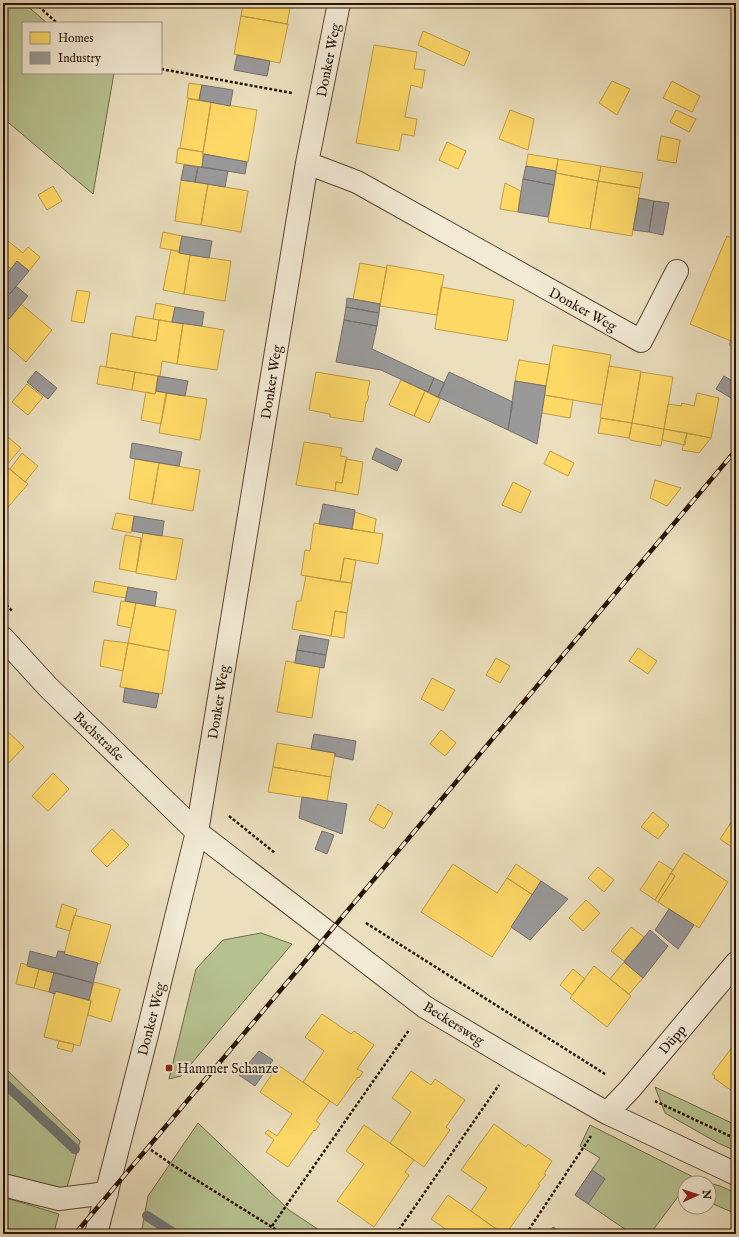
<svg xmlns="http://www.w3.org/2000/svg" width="739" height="1237" viewBox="0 0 739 1237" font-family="'IM FELL English',serif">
<rect width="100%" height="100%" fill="#ebdfbe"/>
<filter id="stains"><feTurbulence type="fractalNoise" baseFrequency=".005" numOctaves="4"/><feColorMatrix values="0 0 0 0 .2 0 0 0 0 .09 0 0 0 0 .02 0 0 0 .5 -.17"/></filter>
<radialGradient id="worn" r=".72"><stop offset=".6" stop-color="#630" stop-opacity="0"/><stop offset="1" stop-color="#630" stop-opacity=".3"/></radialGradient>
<!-- green -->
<path fill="#b7c291" stroke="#706a4c" d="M 3,3 L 24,3 L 47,23 L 23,23 L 23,73 L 114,73 L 93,194 L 3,118 Z
M 261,933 L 292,944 L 181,1076 L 169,1079 L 196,969 L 223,940 Z
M 3,1066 L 80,1141 L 66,1191 L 3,1173 Z
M 655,1087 L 736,1125 L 736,1151 L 718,1143 L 665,1113 Z
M 198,1123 L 289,1210 L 325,1234 L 141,1234 L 148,1196 Z
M 590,1125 L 701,1181 L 720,1186 L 736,1193 L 736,1214 L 709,1202 L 709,1183 L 685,1183 L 685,1191 L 683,1190 L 650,1234 L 632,1234 L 575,1195 L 600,1158 L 580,1146 Z
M 3,1197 L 59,1214 L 54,1232 L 52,1234 L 3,1234 Z"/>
<!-- homes -->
<path fill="#ffd966" stroke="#bf9d49" d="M 243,3 L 291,3 L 287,24 L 241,16 Z
M 241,16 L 288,24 L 280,63 L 234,54 Z
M 423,31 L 470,52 L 464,66 L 418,45 Z
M 374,45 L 417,52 L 414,69 L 425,70 L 422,88 L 411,85 L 405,117 L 417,119 L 414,136 L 402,134 L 399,151 L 356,143 Z
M 612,81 L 630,89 L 617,115 L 599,103 Z
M 672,81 L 700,96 L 692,112 L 663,98 Z
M 189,83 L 202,85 L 199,100 L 187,98 Z
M 188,99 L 211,102 L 203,152 L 180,148 Z
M 211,102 L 257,110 L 248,162 L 203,154 Z
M 510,110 L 534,119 L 528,150 L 499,139 Z
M 676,110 L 696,119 L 689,132 L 670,122 Z
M 661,136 L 680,140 L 676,163 L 657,160 Z
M 447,142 L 466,151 L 458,169 L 439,160 Z
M 178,148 L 203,152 L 202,167 L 176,163 Z
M 528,154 L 558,159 L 556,171 L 526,166 Z
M 558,159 L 601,166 L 598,181 L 556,173 Z
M 601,166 L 643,173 L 640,188 L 598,181 Z
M 556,173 L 598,181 L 590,229 L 548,222 Z
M 181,180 L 208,184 L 201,225 L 175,221 Z
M 598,181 L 640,188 L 632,236 L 590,229 Z
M 505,183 L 521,191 L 518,212 L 500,209 Z
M 208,184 L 248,191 L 241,232 L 201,225 Z
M 53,186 L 62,201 L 47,210 L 38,195 Z
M 163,232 L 182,236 L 179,251 L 160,248 Z
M 727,236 L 736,240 L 736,328 L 731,341 L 690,324 Z
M 3,237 L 23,253 L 28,247 L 40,257 L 29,271 L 17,261 L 11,269 L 3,263 Z
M 171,250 L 190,255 L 184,294 L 163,290 Z
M 190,255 L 231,261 L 225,301 L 184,294 Z
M 3,263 L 11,269 L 3,279 Z
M 360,263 L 387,268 L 380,304 L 353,299 Z
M 387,265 L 444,275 L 437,315 L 380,306 Z
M 441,287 L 514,300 L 507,341 L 435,329 Z
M 77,290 L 90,292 L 84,323 L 71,321 Z
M 156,303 L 175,307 L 172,322 L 153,319 Z
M 21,304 L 52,330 L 26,362 L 3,342 L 3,326 Z
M 136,316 L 159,320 L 156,341 L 132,337 Z
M 159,320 L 183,324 L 177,364 L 162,361 L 160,376 L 158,376 L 106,367 L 111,333 L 156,341 Z
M 183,323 L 224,330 L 217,370 L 177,364 Z
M 736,328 L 736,347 L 729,345 Z
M 553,345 L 611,355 L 602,405 L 544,395 Z
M 519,360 L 550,365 L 546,386 L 515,381 Z
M 100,366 L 135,372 L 132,390 L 97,384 Z
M 609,366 L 641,371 L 632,423 L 600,418 Z
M 135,372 L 158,376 L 155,394 L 132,390 Z
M 316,372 L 370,381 L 367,395 L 369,396 L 367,402 L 366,402 L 363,422 L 330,417 L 330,414 L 309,410 Z
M 641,372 L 673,377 L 664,429 L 632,423 Z
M 3,380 L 8,385 L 3,390 Z
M 401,380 L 425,391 L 414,416 L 389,405 Z
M 27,384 L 43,397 L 28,415 L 12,402 Z
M 156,391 L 167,393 L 161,424 L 141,420 L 146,392 L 155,394 Z
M 425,391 L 440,399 L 429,423 L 414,416 Z
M 166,393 L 207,399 L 200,440 L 159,433 Z
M 697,393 L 719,398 L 711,438 L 664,429 L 668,404 L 681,406 L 682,403 L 694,406 Z
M 544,395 L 573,400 L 570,418 L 542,413 Z
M 601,418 L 632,423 L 629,438 L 598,433 Z
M 632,423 L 664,429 L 661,446 L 630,440 L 630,439 L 629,438 Z
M 664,429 L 687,433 L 685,445 L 662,440 Z
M 3,433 L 21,448 L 6,466 L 3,464 Z
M 687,433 L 711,438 L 699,453 L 682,450 Z
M 304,442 L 342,448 L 340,456 L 347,457 L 342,483 L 336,482 L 335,491 L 296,485 Z
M 550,451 L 574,463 L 568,476 L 544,464 Z
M 22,453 L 38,466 L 25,482 L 10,469 Z
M 135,459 L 159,463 L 152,504 L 129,499 Z
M 346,459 L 363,462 L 358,495 L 335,491 L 336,482 L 342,483 Z
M 159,463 L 200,470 L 193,511 L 152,504 Z
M 3,464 L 28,484 L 3,513 Z
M 655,480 L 681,488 L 667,506 L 650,498 Z
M 513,482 L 531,491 L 521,513 L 502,505 Z
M 355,512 L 376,519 L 374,533 L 352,529 Z
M 116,513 L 134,516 L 131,533 L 112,529 Z
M 314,523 L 383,534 L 378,564 L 344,558 L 340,582 L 301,575 L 305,550 L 310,551 Z
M 143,533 L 183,539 L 176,580 L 136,573 Z
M 125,535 L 141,538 L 136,572 L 119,569 Z
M 344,558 L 356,560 L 352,583 L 340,582 Z
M 306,576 L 352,583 L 347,613 L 335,611 L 331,636 L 292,629 L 297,601 L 301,601 Z
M 95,581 L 128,587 L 126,598 L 93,592 Z
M 121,601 L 136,603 L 131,628 L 117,625 Z
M 136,603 L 176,610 L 169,651 L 128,643 Z
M 335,611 L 347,613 L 344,638 L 331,636 Z
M 104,640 L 128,643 L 123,671 L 100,666 Z
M 128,643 L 169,651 L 162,694 L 120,687 Z
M 638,648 L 657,661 L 648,674 L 629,661 Z
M 496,658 L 510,666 L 500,683 L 486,675 Z
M 286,661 L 320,667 L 312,718 L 277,712 Z
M 432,678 L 455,690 L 443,711 L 421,699 Z
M 441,730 L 456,743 L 445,756 L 430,744 Z
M 7,731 L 24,747 L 3,769 L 3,736 Z
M 277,743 L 335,753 L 331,777 L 273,767 Z
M 273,767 L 331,777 L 327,801 L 268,792 Z
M 53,773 L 69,789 L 48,811 L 32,796 Z
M 378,804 L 393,813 L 384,829 L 369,820 Z
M 653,812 L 669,825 L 658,839 L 641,827 Z
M 736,815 L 736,850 L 720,839 Z
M 112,829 L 129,845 L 107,867 L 91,851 Z
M 684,853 L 728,882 L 699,928 L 658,902 L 675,876 L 671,873 Z
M 659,861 L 673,870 L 655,900 L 640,890 Z
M 453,864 L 497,893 L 507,878 L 533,895 L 492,957 L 421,912 Z
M 516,864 L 541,881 L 533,895 L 507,878 Z
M 598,867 L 614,880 L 604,892 L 588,878 Z
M 671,873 L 675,876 L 658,902 L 655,900 Z
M 586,900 L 600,913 L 583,931 L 569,918 Z
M 62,904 L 77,909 L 70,931 L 56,927 Z
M 74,915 L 111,925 L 100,964 L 64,954 Z
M 631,927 L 644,937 L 624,961 L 611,951 Z
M 624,962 L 643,978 L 629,994 L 610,979 Z
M 21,963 L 39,969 L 34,988 L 16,984 Z
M 594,966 L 631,996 L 607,1027 L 570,998 Z
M 39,969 L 54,972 L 49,992 L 34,988 Z
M 573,969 L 585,979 L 572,995 L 560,985 Z
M 94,982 L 120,989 L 111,1022 L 88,1015 L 91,1001 L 89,1000 Z
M 55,991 L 91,1001 L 80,1046 L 44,1037 Z
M 322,1014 L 351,1034 L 354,1031 L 374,1045 L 357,1069 L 363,1072 L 359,1078 L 358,1077 L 337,1106 L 303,1082 L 324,1051 L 305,1037 Z
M 59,1041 L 74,1044 L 72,1052 L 57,1048 Z
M 736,1042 L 736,1094 L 714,1078 L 715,1076 L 712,1074 Z
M 278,1065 L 330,1101 L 316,1121 L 320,1124 L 315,1131 L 314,1130 L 288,1167 L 266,1152 L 274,1140 L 265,1133 L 268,1130 L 277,1136 L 292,1114 L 260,1092 Z
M 411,1071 L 431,1085 L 435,1079 L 465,1100 L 446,1127 L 450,1130 L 424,1167 L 390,1143 L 411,1112 L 392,1098 Z
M 494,1124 L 526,1147 L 528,1144 L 552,1161 L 544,1174 L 546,1175 L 538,1184 L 540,1185 L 506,1234 L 503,1234 L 471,1211 L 487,1188 L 461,1170 Z
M 364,1125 L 414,1160 L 405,1172 L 409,1175 L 374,1227 L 337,1201 L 364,1164 L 346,1151 Z
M 448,1195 L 498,1230 L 495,1234 L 450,1234 L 451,1233 L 431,1219 Z"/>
<!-- industry -->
<path fill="#999" stroke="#77706d" d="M 237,55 L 270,61 L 267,76 L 234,70 Z
M 202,85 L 233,90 L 230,106 L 199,100 Z
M 204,154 L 247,162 L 245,174 L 202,167 Z
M 184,165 L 198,167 L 195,182 L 181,180 Z
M 526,166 L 556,171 L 554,185 L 523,179 Z
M 198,167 L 228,171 L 225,187 L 195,182 Z
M 523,179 L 554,185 L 548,217 L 518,212 Z
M 639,198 L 654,201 L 649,232 L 633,230 Z
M 654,201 L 669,203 L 663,235 L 649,232 Z
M 182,236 L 212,241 L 209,258 L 179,253 Z
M 17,261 L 29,271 L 10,294 L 3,288 L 3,279 Z
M 16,286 L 28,296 L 9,319 L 3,314 L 3,302 Z
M 347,298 L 380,304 L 379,313 L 346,307 Z
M 175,307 L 204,312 L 202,326 L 172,322 Z
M 346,307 L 379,313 L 377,326 L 344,320 Z
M 344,320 L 377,326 L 372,349 L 434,378 L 428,392 L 381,370 L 336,362 Z
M 36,371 L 57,388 L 48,399 L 27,382 Z
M 449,372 L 513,402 L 508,430 L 438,397 Z
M 736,373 L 736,383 L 732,381 Z
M 158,376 L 188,381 L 185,396 L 156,391 Z
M 724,376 L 736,383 L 736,401 L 716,389 Z
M 434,378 L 445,383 L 438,397 L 428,392 Z
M 515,381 L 546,386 L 537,444 L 508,430 Z
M 3,399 L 8,404 L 3,410 Z
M 132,443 L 182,452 L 179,466 L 130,458 Z
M 376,448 L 402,460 L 397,471 L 372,459 Z
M 323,504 L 355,510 L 352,529 L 319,524 Z
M 134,516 L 164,521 L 162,536 L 132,531 Z
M 128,587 L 157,592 L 155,606 L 125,601 Z
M 300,635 L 329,640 L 326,655 L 297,650 Z
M 297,650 L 326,655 L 324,668 L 295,663 Z
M 125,688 L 159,694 L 156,708 L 123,702 Z
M 314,734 L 356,741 L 353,760 L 335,756 L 335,753 L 311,749 Z
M 302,797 L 347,804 L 342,834 L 299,818 Z
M 322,831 L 334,835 L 327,854 L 315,849 Z
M 541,881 L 568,899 L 530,940 L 511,927 Z
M 669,909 L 694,925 L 678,949 L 655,930 Z
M 650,930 L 668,946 L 643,978 L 624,962 Z
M 30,951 L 56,958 L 58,951 L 65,952 L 64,954 L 98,963 L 93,983 L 27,966 Z
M 54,972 L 93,983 L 89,1000 L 55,991 L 55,994 L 49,992 Z
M 259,1051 L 273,1060 L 255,1086 L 239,1075 Z
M 592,1170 L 605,1179 L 588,1204 L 575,1195 Z
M 553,1227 L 563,1234 L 548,1234 Z"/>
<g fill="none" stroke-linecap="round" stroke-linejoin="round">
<!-- stream -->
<path stroke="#707674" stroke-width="10" d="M 3,1082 L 75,1149
M 147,1216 L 175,1234"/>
<defs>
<path id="minor" d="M 307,163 L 357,182 L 641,341 L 677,271
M 3,638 L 48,687 L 197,832 L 425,1007 L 516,1061 L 607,1113 L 736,1174
M 607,1113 L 630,1089 L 736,963
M 3,1185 L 59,1199 L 107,1193
M 96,1234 L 147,1035 L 197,832 L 307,163 L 339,3"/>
</defs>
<!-- minor casing -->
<use href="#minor" stroke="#5a4534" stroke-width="24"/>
<!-- path -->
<path stroke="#291206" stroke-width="2.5" stroke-dasharray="3 2" stroke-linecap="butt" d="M 35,3 L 57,23
M 161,69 L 292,93
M 3,601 L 12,611
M 229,816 L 275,853
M 366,923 L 605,1074
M 655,1101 L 736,1139
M 147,1147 L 174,1166 L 283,1234
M 272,1226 L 409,1030
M 396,1234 L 499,1085
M 526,1234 L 591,1136"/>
<!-- minor -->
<use href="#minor" stroke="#f2ead5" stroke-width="22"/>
<defs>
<path id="rail" d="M 75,1234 L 736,450"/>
</defs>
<!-- rail casing -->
<use href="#rail" stroke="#291206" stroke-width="4.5"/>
<!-- rail -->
<use href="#rail" stroke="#f2ead5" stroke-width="3" stroke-dasharray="9" stroke-linecap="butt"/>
</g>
<!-- markers -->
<rect fill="#8f2418" stroke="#f2ead5" stroke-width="1.5" x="165" y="1064" width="8" height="8" rx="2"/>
<g text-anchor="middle" stroke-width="4" stroke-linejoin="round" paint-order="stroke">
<!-- street labels -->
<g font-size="14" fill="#291206" stroke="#f2ead5">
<text transform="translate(328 60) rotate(-79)" y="5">Donker Weg</text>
<text transform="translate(583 309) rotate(29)" y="5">Donker Weg</text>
<text transform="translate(271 382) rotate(-81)" y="5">Donker Weg</text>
<text transform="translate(218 702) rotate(-81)" y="5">Donker Weg</text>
<text transform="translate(99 736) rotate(44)" y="5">Bachstraße</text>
<text transform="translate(151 1019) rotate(-76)" y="5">Donker Weg</text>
<text transform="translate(454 1023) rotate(32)" y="5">Beckersweg</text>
<text transform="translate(672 1039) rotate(-50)" y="5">Düpp</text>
</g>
<!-- poi labels -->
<g font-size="14" fill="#291206" stroke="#f2ead5" text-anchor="start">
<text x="177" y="1073">Hammer Schanze</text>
</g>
</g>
<!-- margin -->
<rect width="739" height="1237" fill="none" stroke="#ebdfbe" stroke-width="16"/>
<rect x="4" y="4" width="731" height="1229" fill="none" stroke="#291206" stroke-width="2"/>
<rect x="8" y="8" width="723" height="1221" fill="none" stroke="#291206"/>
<!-- legend -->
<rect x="22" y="22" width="140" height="52" fill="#f2ead5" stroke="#a29482"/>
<rect x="30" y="32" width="20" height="12" fill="#ffd966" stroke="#a29482"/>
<text x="58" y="42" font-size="12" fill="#291206">Homes</text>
<rect x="30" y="52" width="20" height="12" fill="#999999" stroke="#a29482"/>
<text x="58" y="62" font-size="12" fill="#291206">Industry</text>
<!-- north arrow -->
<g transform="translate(697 1195) rotate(87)"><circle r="19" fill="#f2ead5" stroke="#a29482"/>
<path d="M0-3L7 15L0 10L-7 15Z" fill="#8f2418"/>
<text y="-6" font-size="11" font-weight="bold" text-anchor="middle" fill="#291206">N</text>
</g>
<rect width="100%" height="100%" filter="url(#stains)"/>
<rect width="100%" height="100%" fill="url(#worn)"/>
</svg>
